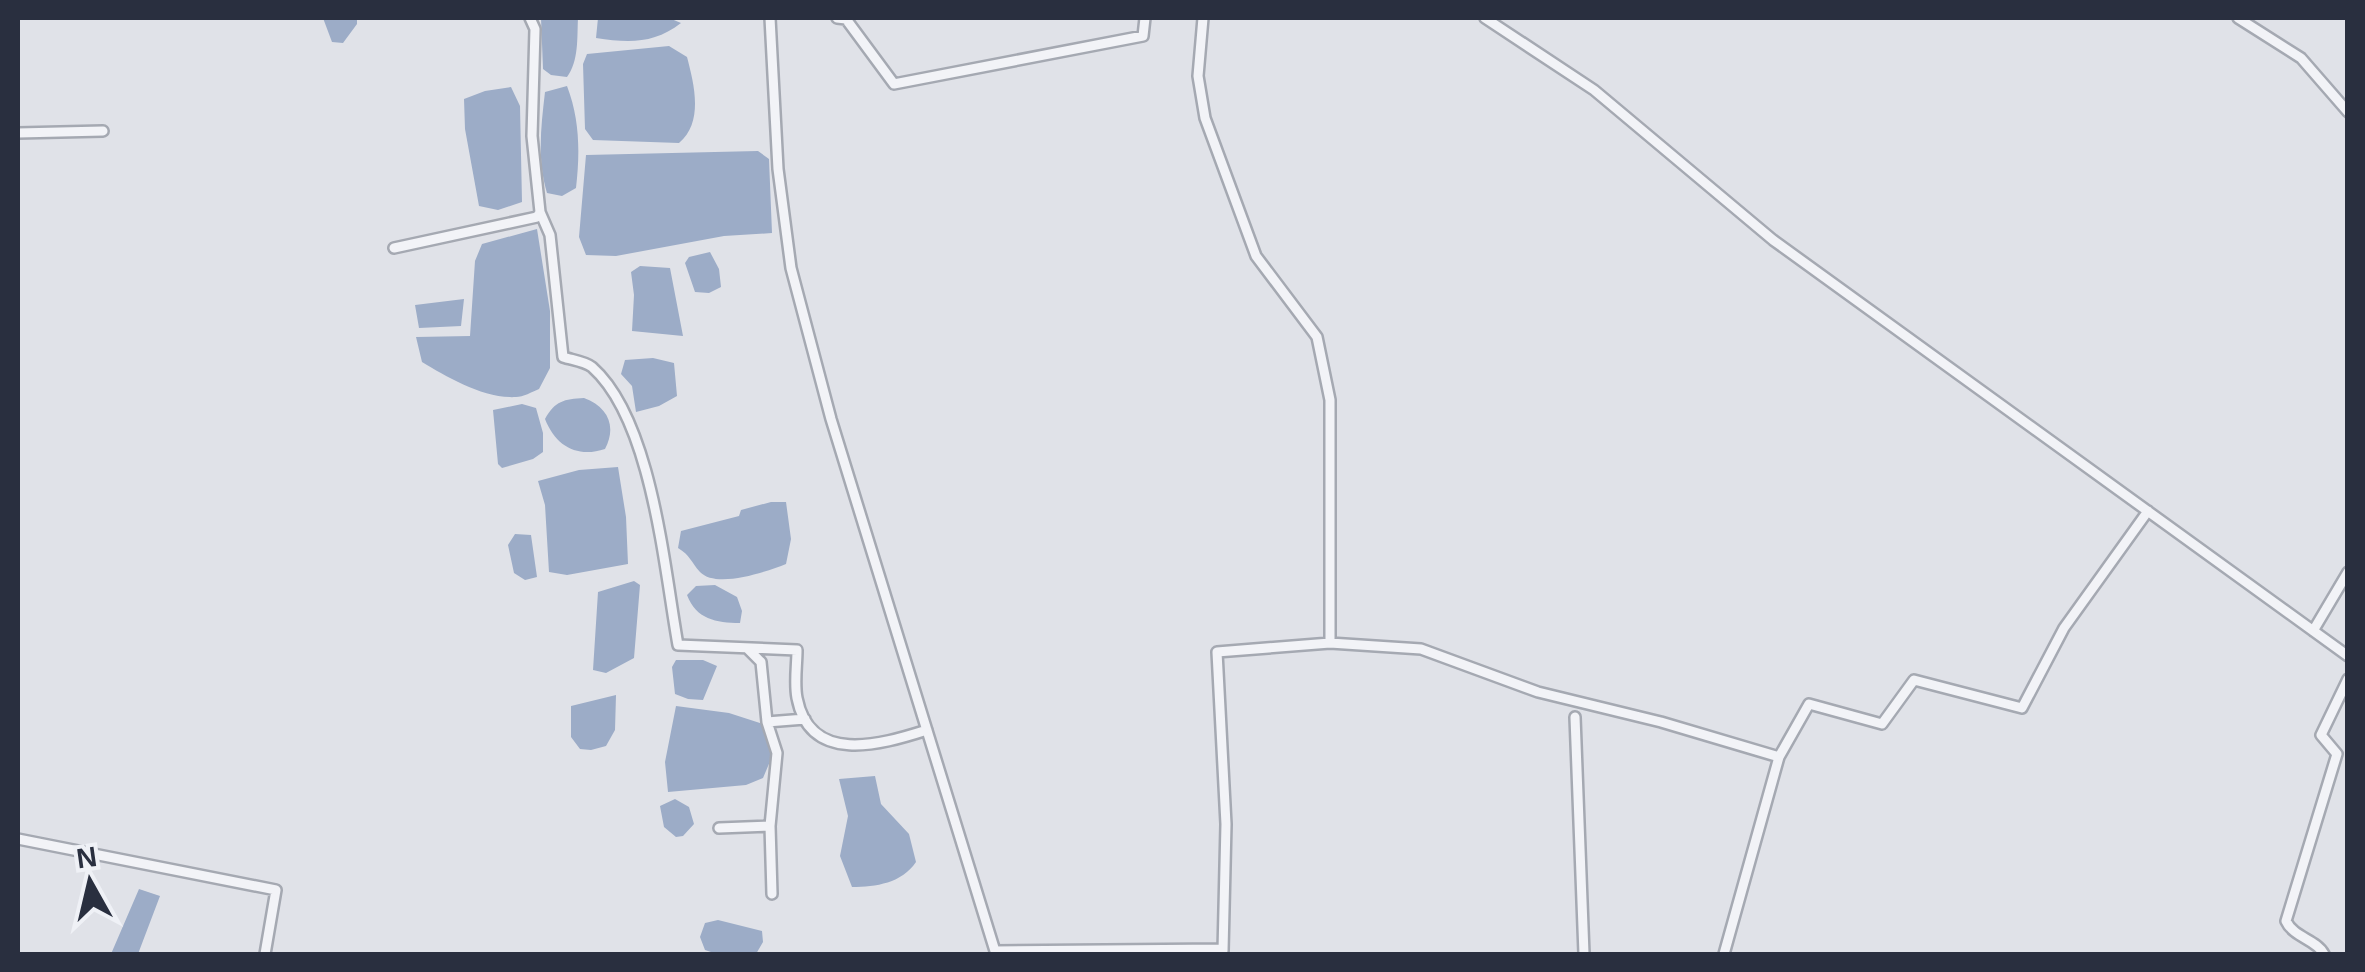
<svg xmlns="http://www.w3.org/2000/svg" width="2365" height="972" viewBox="0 0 2365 972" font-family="Arial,sans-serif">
<rect width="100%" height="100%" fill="#e0e2e8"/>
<!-- water -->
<path fill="#9cacc7" d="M 323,18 L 357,18 L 357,24 L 343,43 L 332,42 Z
M 541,18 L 578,18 C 577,38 579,61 567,77 L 551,75 L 543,69 Z
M 598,18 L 669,18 L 681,23 C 654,44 629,43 596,38 Z
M 669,46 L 687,57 C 694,84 704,122 679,143 L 593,140 L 585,129 L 583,64 L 587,54 Z
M 567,86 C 580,120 580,153 576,188 L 562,196 L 547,193 C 537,160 541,126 545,92 Z
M 511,87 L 520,106 L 522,202 L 498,210 L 479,206 L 465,129 L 464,99 L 485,91 Z
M 758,151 L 769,159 L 772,233 L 724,236 L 616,256 L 586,255 L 579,237 L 586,155 Z
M 537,229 L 550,311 L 550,368 L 539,389 C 532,392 523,397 516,397 C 484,399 447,377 422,362 L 416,337 L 470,336 L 475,261 L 482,244 Z
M 710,252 L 719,269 L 721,287 L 709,293 L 695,292 L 685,263 L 689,257 Z
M 640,266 L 670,268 L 683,336 L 632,331 L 634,295 L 631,272 Z
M 464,299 L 461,326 L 419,328 L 415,305 Z
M 653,358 L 674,363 L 677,396 L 659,406 L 636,412 L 632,386 L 621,374 L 625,360 Z
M 584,398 C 608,407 617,426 605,449 C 578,458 556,447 545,419 C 555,401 564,399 584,398 Z
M 522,404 L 536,408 L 543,433 L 543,452 L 533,459 L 502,468 L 498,464 L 493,410 Z
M 618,467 L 626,517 L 628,564 L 567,575 L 549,572 L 545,505 L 538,481 L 579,470 Z
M 771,502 L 786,502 L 791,539 L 786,564 C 766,572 716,589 700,572 C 691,562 690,555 678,548 L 681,531 L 739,516 L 741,510 Z
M 515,534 L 531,535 L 537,577 L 525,580 L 514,573 L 508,545 Z
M 634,581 L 640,585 L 634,658 L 606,673 L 593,670 L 598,592 Z
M 715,585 L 737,597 L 742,611 L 740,623 C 716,623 696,619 687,595 L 696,586 Z
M 676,660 L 703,660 L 717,666 L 703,700 L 688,699 L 675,694 L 672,667 Z
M 616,695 L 615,730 L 606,746 L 591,750 L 580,749 L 571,737 L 571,706 Z
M 676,706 L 729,713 L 763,724 L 774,752 L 763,778 L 746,785 L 668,792 L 665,762 Z
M 875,776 L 881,804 L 909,834 L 916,862 C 902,883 876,887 852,887 L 840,856 L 848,816 L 839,779 Z
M 675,799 L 689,807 L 694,824 L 683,836 L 676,837 L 664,827 L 660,806 Z
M 139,889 L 160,896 L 138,954 L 111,954 Z
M 718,920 L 762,931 L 763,942 L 756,954 L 717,954 L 705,950 L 700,937 L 705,923 Z"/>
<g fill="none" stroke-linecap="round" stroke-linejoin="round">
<defs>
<path id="minor" d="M 770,18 L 778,169 L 791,268 L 831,419 L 995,951 L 1223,949
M 837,18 L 846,19 L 894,84 L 1143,36 L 1145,18
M 1203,18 L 1198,76 L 1205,118 L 1256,256 L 1317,337 L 1330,400 L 1330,643
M 1485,18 L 1594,90 L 1773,240 L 2348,656
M 2238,18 L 2301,58 L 2348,112
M 18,133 L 103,131
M 540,212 L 550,235 L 563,357 C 572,360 584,361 592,367 C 652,420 664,567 678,645 L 797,650 C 797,665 794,683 797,698 C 810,765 880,745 927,730
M 394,248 L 537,217 L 540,212 L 532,136 L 535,29 L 530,18
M 2313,631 L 2348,572
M 748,649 L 761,662 L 767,722 L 777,753 L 770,826 L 772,894
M 1575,717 L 1584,954
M 767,722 L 805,719
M 719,828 L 770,826
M 18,839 L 276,890 L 265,954
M 1223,951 L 1226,824 L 1217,652 L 1330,643 L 1421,649 L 1538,692 L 1661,722 L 1779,757
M 1724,954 L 1779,757 L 1809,704 L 1882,724 L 1914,680 L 2022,708 L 2064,628 L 2148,511
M 2324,954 C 2316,939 2294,938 2286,921 L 2337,754 L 2321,735 L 2348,679"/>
</defs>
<!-- minor casing -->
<use href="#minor" stroke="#a5a9b2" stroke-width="14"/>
<!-- minor -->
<use href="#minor" stroke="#f2f3f7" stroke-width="9"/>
</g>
<!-- border -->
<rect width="2365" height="972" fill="none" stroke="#292f3f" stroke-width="40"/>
<!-- north arrow -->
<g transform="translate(90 882) rotate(352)" stroke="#eff1f6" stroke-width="8" paint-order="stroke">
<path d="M0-8L18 38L0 25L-18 38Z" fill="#292f3f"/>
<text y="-15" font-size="28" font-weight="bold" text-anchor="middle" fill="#292f3f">N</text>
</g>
</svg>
